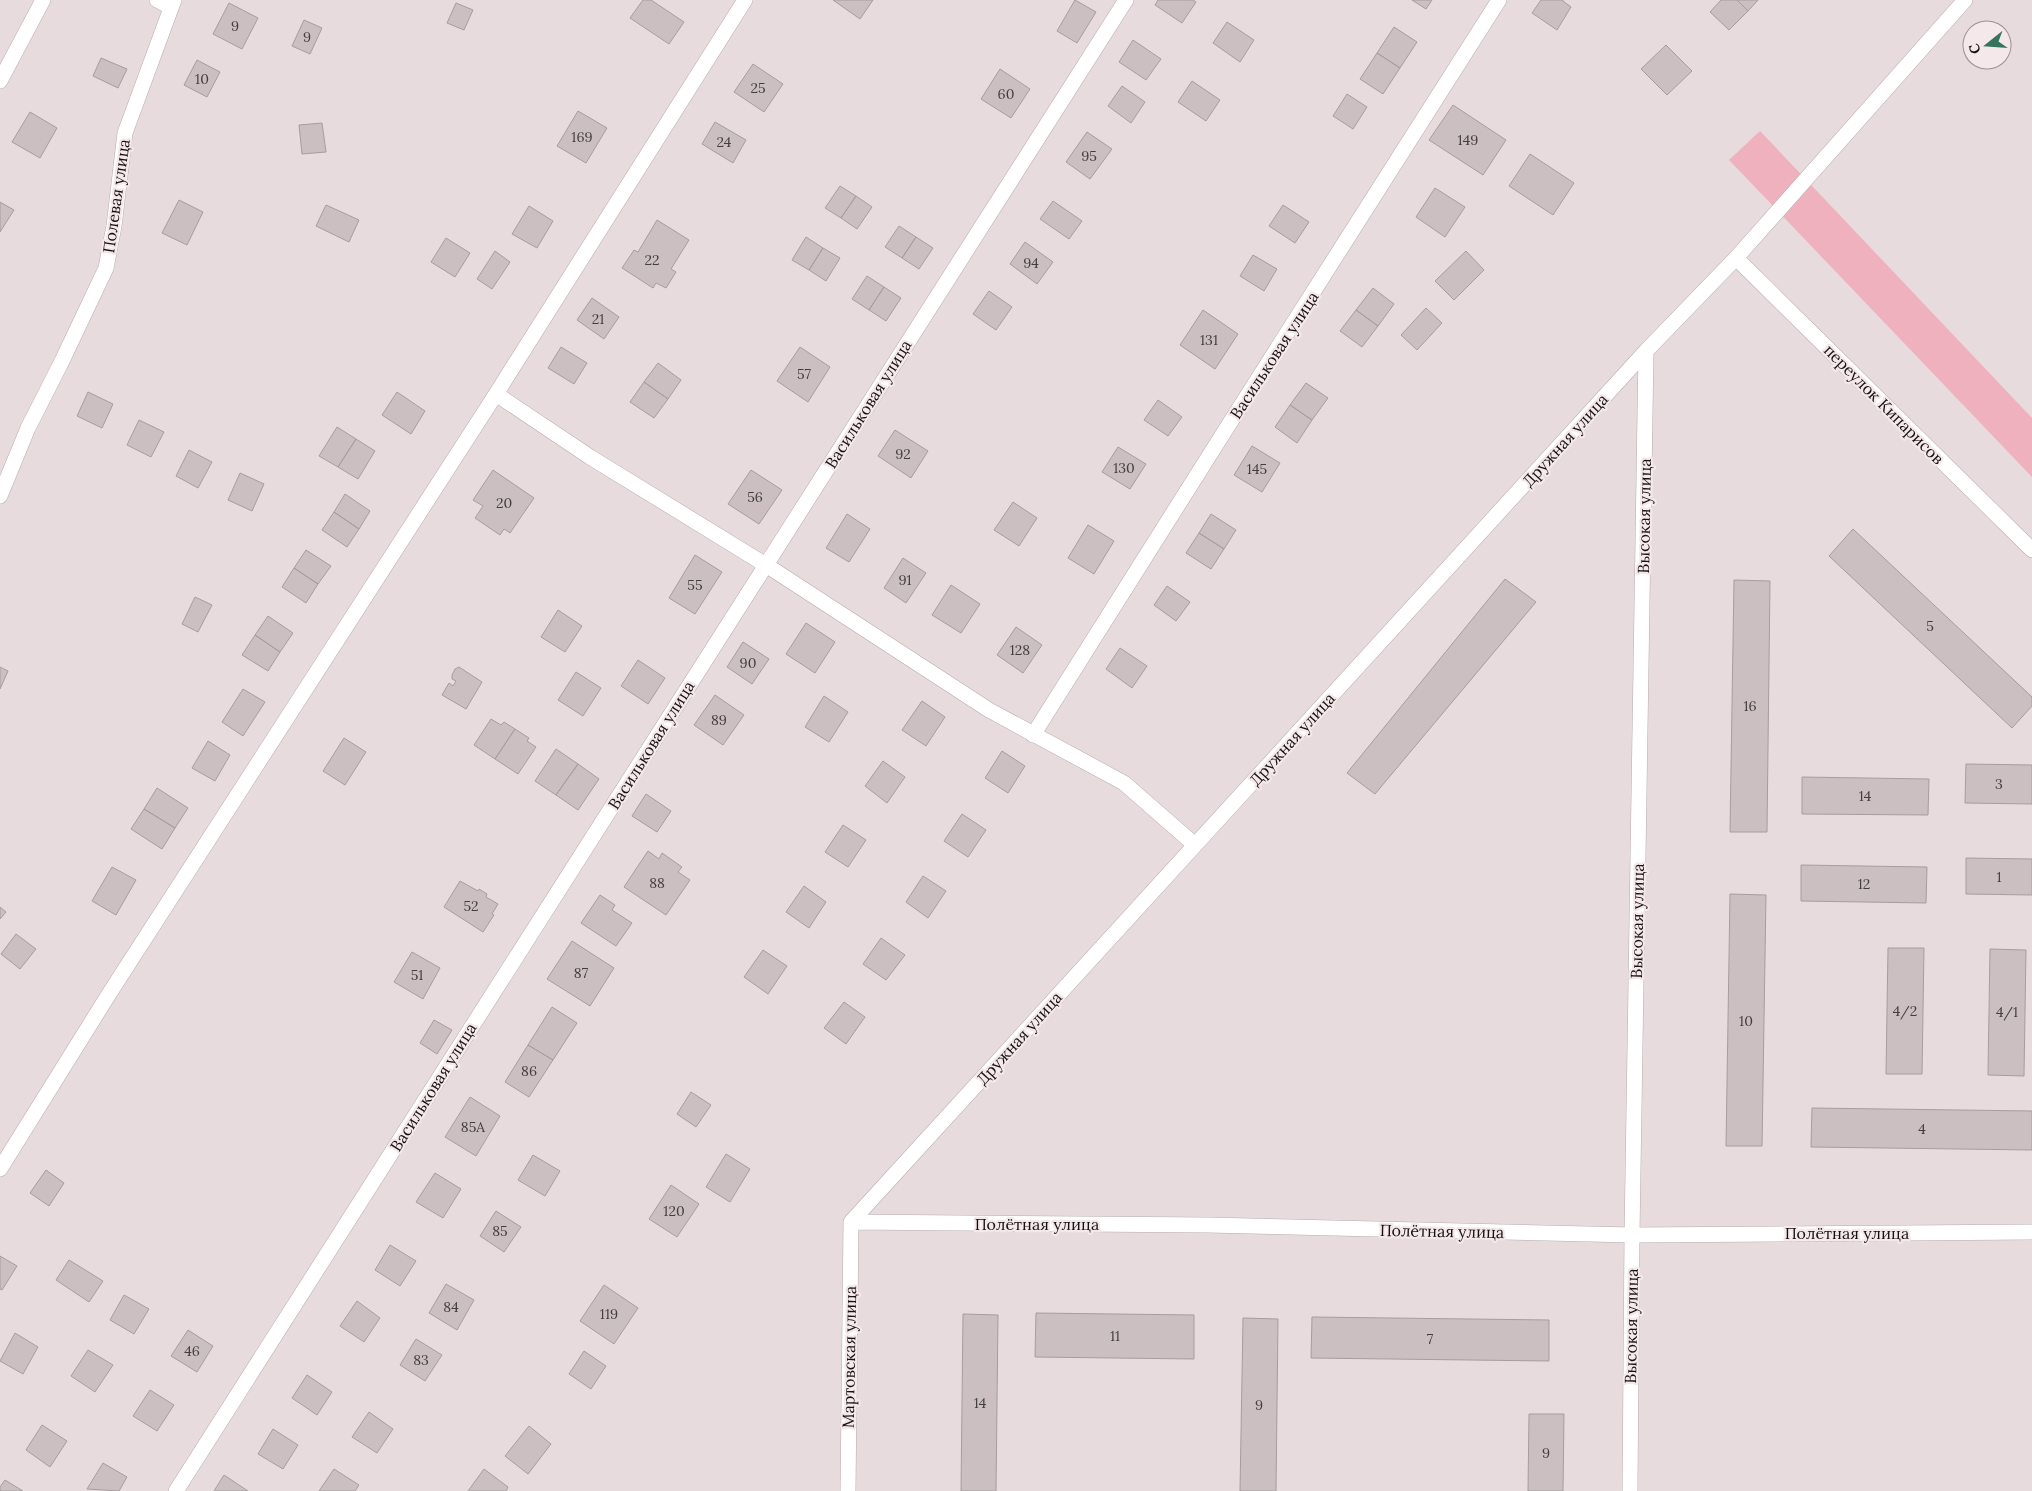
<svg xmlns="http://www.w3.org/2000/svg" width="2032" height="1491" viewBox="0 0 2032 1491" font-family="Lora,serif">
<rect width="100%" height="100%" fill="#e7dbdd"/>
<!-- green -->
<path fill="#f0b1bf" d="M 1760,131 L 2032,418 L 2032,477 L 1729,160 Z"/>
<!-- building -->
<path fill="#cbbfc1" stroke="#a79c9e" d="M 643,0 L 651,0 L 684,22 L 669,44 L 630,18 Z
M 833,0 L 873,0 L 860,19 Z
M 1075,0 L 1096,12 L 1077,43 L 1057,31 Z
M 1158,0 L 1193,0 L 1196,2 L 1182,23 L 1155,5 Z
M 1412,0 L 1432,0 L 1426,9 Z
M 1541,0 L 1563,0 L 1563,1 L 1571,7 L 1557,30 L 1532,13 Z
M 1721,0 L 1737,0 L 1748,11 L 1729,30 L 1710,12 Z
M 1737,0 L 1758,0 L 1748,11 Z
M 229,3 L 258,18 L 242,49 L 213,34 Z
M 456,3 L 473,10 L 464,30 L 447,23 Z
M 304,20 L 322,28 L 310,54 L 292,46 Z
M 1227,22 L 1254,40 L 1240,62 L 1213,43 Z
M 1394,27 L 1417,42 L 1400,68 L 1377,53 Z
M 1133,40 L 1161,59 L 1146,80 L 1119,62 Z
M 1666,45 L 1692,71 L 1667,95 L 1641,69 Z
M 1377,53 L 1400,68 L 1383,94 L 1360,79 Z
M 101,58 L 127,69 L 118,88 L 93,76 Z
M 197,60 L 220,72 L 207,97 L 184,85 Z
M 753,64 L 783,84 L 764,112 L 734,92 Z
M 1000,69 L 1030,89 L 1011,118 L 981,99 Z
M 1192,81 L 1220,100 L 1206,121 L 1178,102 Z
M 1122,86 L 1145,102 L 1131,123 L 1108,106 Z
M 1347,94 L 1367,107 L 1353,129 L 1333,116 Z
M 1453,105 L 1506,140 L 1483,175 L 1429,140 Z
M 578,111 L 607,128 L 586,163 L 557,146 Z
M 30,112 L 57,128 L 40,158 L 12,142 Z
M 715,122 L 746,140 L 733,163 L 702,144 Z
M 322,123 L 326,152 L 302,154 L 299,125 Z
M 1087,132 L 1112,149 L 1090,179 L 1066,162 Z
M 1530,154 L 1574,183 L 1553,215 L 1509,186 Z
M 840,186 L 856,196 L 841,218 L 825,208 Z
M 1435,188 L 1465,207 L 1445,237 L 1416,217 Z
M 856,196 L 872,207 L 857,229 L 841,218 Z
M 179,200 L 203,212 L 187,245 L 162,233 Z
M 1053,201 L 1082,221 L 1069,239 L 1040,219 Z
M 0,202 L 14,210 L 0,232 Z
M 326,205 L 359,220 L 349,242 L 316,226 Z
M 1283,205 L 1309,222 L 1295,243 L 1269,226 Z
M 529,206 L 553,221 L 537,248 L 512,234 Z
M 657,220 L 689,240 L 671,269 L 676,272 L 666,288 L 656,283 L 653,288 L 622,268 L 634,250 L 638,252 Z
M 899,226 L 916,237 L 902,258 L 885,247 Z
M 806,237 L 823,248 L 809,270 L 792,260 Z
M 916,237 L 933,248 L 919,269 L 902,258 Z
M 446,238 L 470,253 L 455,277 L 431,262 Z
M 1025,242 L 1053,262 L 1037,284 L 1010,264 Z
M 823,248 L 840,258 L 826,281 L 809,270 Z
M 495,251 L 510,262 L 492,289 L 477,279 Z
M 1466,251 L 1484,270 L 1454,300 L 1435,281 Z
M 1253,255 L 1277,269 L 1264,291 L 1240,276 Z
M 867,276 L 884,287 L 869,310 L 852,299 Z
M 884,287 L 901,298 L 886,321 L 869,310 Z
M 1373,288 L 1394,304 L 1378,326 L 1356,310 Z
M 989,291 L 1012,307 L 996,330 L 973,314 Z
M 592,298 L 619,317 L 604,339 L 577,320 Z
M 1426,308 L 1442,323 L 1417,350 L 1401,335 Z
M 1203,310 L 1238,334 L 1215,369 L 1180,345 Z
M 1356,310 L 1378,326 L 1362,347 L 1340,331 Z
M 561,347 L 587,363 L 574,384 L 548,368 Z
M 800,347 L 830,367 L 808,402 L 777,381 Z
M 658,363 L 681,380 L 668,399 L 644,382 Z
M 644,382 L 668,399 L 654,418 L 630,402 Z
M 1306,383 L 1328,398 L 1312,420 L 1290,405 Z
M 88,392 L 113,404 L 102,428 L 77,416 Z
M 397,392 L 425,411 L 411,434 L 382,415 Z
M 1158,400 L 1182,417 L 1168,436 L 1144,420 Z
M 1290,405 L 1312,420 L 1297,443 L 1275,427 Z
M 139,420 L 164,432 L 151,457 L 127,445 Z
M 337,427 L 356,439 L 338,467 L 319,456 Z
M 895,430 L 928,451 L 911,478 L 878,456 Z
M 356,439 L 375,451 L 358,479 L 338,467 Z
M 1252,446 L 1280,463 L 1262,492 L 1234,475 Z
M 1118,447 L 1146,464 L 1130,489 L 1102,472 Z
M 189,450 L 212,462 L 198,488 L 176,476 Z
M 493,470 L 534,498 L 510,533 L 504,529 L 500,535 L 475,518 L 483,506 L 473,500 Z
M 751,470 L 782,490 L 759,524 L 728,504 Z
M 240,473 L 264,484 L 252,511 L 228,500 Z
M 345,494 L 370,511 L 359,529 L 334,512 Z
M 1013,502 L 1037,518 L 1019,546 L 994,530 Z
M 334,512 L 359,529 L 347,547 L 322,530 Z
M 847,514 L 870,529 L 849,562 L 826,548 Z
M 1211,514 L 1236,530 L 1224,549 L 1199,533 Z
M 1088,525 L 1114,541 L 1094,574 L 1068,558 Z
M 1853,529 L 2032,697 L 2032,706 L 2012,728 L 1829,556 Z
M 1199,533 L 1224,549 L 1211,569 L 1186,553 Z
M 306,550 L 331,566 L 318,584 L 294,568 Z
M 695,555 L 722,572 L 695,614 L 669,598 Z
M 903,558 L 926,573 L 906,603 L 884,588 Z
M 294,568 L 318,584 L 306,603 L 282,587 Z
M 1505,579 L 1536,602 L 1375,794 L 1347,773 Z
M 1734,580 L 1770,581 L 1767,832 L 1730,832 Z
M 951,585 L 980,604 L 961,633 L 932,615 Z
M 1167,586 L 1190,602 L 1176,621 L 1154,605 Z
M 195,597 L 212,605 L 198,632 L 182,624 Z
M 558,610 L 582,626 L 565,652 L 541,637 Z
M 268,616 L 293,633 L 280,652 L 255,635 Z
M 806,623 L 835,642 L 815,673 L 786,654 Z
M 1016,627 L 1042,645 L 1023,673 L 997,655 Z
M 255,635 L 280,652 L 268,671 L 242,655 Z
M 743,642 L 769,659 L 752,684 L 727,667 Z
M 1120,648 L 1147,666 L 1132,688 L 1106,669 Z
M 638,660 L 665,678 L 648,704 L 621,686 Z
M 0,667 L 8,671 L 0,689 Z
M 459,667 L 482,682 L 466,709 L 442,695 L 449,683 L 453,686 L 456,681 L 452,679 L 452,675 L 455,669 Z
M 576,672 L 601,688 L 583,716 L 558,700 Z
M 243,689 L 265,702 L 243,736 L 222,722 Z
M 715,695 L 744,715 L 723,745 L 694,725 Z
M 824,696 L 848,712 L 829,742 L 805,727 Z
M 922,701 L 945,717 L 926,746 L 902,730 Z
M 491,719 L 501,725 L 504,722 L 515,729 L 495,759 L 474,745 Z
M 515,729 L 529,738 L 527,741 L 536,747 L 518,774 L 495,759 Z
M 344,738 L 366,752 L 345,785 L 323,771 Z
M 208,741 L 230,755 L 215,781 L 192,768 Z
M 556,749 L 578,764 L 556,795 L 535,781 Z
M 1002,751 L 1025,766 L 1008,793 L 985,778 Z
M 883,761 L 905,777 L 887,803 L 865,786 Z
M 578,764 L 599,779 L 578,810 L 556,795 Z
M 1966,764 L 2032,765 L 2032,804 L 1965,803 Z
M 1802,777 L 1929,779 L 1928,815 L 1802,814 Z
M 157,788 L 188,808 L 175,828 L 144,809 Z
M 646,794 L 671,811 L 657,832 L 632,816 Z
M 144,809 L 175,828 L 162,849 L 131,829 Z
M 962,814 L 986,830 L 968,857 L 944,841 Z
M 843,825 L 866,840 L 848,867 L 825,852 Z
M 648,851 L 659,859 L 662,853 L 682,867 L 678,872 L 690,880 L 666,915 L 624,887 Z
M 1966,858 L 2032,859 L 2032,895 L 1966,894 Z
M 1801,865 L 1927,867 L 1926,903 L 1801,901 Z
M 112,867 L 136,880 L 116,915 L 92,901 Z
M 923,876 L 946,891 L 928,918 L 906,902 Z
M 460,881 L 478,891 L 479,889 L 487,894 L 486,897 L 498,904 L 492,914 L 494,915 L 483,932 L 444,907 Z
M 804,886 L 826,902 L 809,928 L 786,912 Z
M 1730,894 L 1766,895 L 1762,1146 L 1726,1146 Z
M 600,895 L 615,905 L 612,910 L 632,923 L 616,946 L 581,923 Z
M 0,907 L 6,912 L 0,919 Z
M 16,934 L 36,949 L 20,969 L 1,954 Z
M 881,938 L 905,955 L 886,980 L 863,964 Z
M 572,941 L 614,968 L 590,1006 L 547,979 Z
M 1888,948 L 1924,948 L 1922,1074 L 1886,1074 Z
M 1990,949 L 2026,950 L 2024,1076 L 1988,1075 Z
M 763,950 L 787,966 L 768,994 L 744,977 Z
M 412,952 L 440,968 L 423,999 L 394,982 Z
M 844,1002 L 865,1017 L 846,1044 L 824,1028 Z
M 552,1007 L 577,1023 L 553,1060 L 528,1045 Z
M 434,1020 L 452,1030 L 437,1054 L 420,1043 Z
M 528,1045 L 553,1060 L 529,1097 L 505,1082 Z
M 691,1092 L 711,1105 L 696,1127 L 677,1114 Z
M 470,1097 L 500,1116 L 476,1156 L 445,1137 Z
M 1812,1108 L 2032,1111 L 2032,1150 L 1811,1147 Z
M 726,1154 L 750,1169 L 730,1202 L 706,1187 Z
M 533,1155 L 560,1171 L 545,1196 L 518,1180 Z
M 46,1170 L 64,1183 L 49,1206 L 30,1193 Z
M 435,1173 L 461,1189 L 443,1218 L 416,1202 Z
M 671,1185 L 699,1204 L 677,1237 L 649,1219 Z
M 496,1211 L 521,1227 L 504,1252 L 480,1236 Z
M 390,1245 L 416,1261 L 400,1286 L 375,1270 Z
M 0,1256 L 17,1266 L 2,1290 L 0,1289 Z
M 69,1260 L 103,1281 L 89,1302 L 56,1280 Z
M 446,1284 L 474,1300 L 457,1330 L 429,1313 Z
M 604,1285 L 638,1308 L 614,1344 L 580,1321 Z
M 124,1295 L 149,1309 L 134,1334 L 110,1320 Z
M 357,1301 L 380,1318 L 364,1342 L 340,1326 Z
M 1036,1313 L 1194,1315 L 1194,1359 L 1035,1357 Z
M 963,1314 L 998,1315 L 996,1491 L 961,1491 Z
M 1312,1317 L 1549,1320 L 1549,1361 L 1311,1358 Z
M 1243,1318 L 1278,1319 L 1276,1491 L 1240,1491 Z
M 188,1330 L 213,1346 L 197,1372 L 171,1356 Z
M 15,1333 L 38,1347 L 23,1374 L 0,1361 Z
M 416,1339 L 442,1355 L 425,1381 L 400,1365 Z
M 88,1350 L 113,1365 L 95,1392 L 71,1376 Z
M 584,1351 L 606,1366 L 591,1389 L 569,1374 Z
M 307,1375 L 332,1392 L 317,1415 L 292,1398 Z
M 150,1390 L 174,1405 L 157,1431 L 133,1416 Z
M 369,1412 L 393,1429 L 377,1453 L 352,1437 Z
M 1529,1414 L 1564,1414 L 1563,1491 L 1528,1491 Z
M 42,1425 L 67,1441 L 50,1467 L 26,1450 Z
M 529,1426 L 551,1444 L 528,1474 L 505,1456 Z
M 273,1429 L 298,1445 L 283,1469 L 258,1454 Z
M 103,1463 L 127,1477 L 119,1491 L 87,1489 Z
M 334,1469 L 359,1485 L 355,1491 L 319,1491 Z
M 484,1469 L 508,1487 L 506,1491 L 468,1491 Z
M 224,1475 L 248,1491 L 214,1491 Z
M 5,1480 L 23,1491 L 0,1491 L 0,1487 Z"/>
<g fill="none" stroke-linecap="round" stroke-linejoin="round">
<defs>
<path id="minor" d="M 157,0 L 170,7
M 0,81 L 43,0
M 1736,258 L 2032,550
M 496,394 L 590,457 L 766,565 L 989,710 L 1124,783 L 1195,845
M 0,496 L 28,428 L 62,361 L 106,268 L 114,226 L 125,133 L 174,0
M 1033,735 C 1187,489 1343,245 1499,0
M 0,1169 L 109,994 L 496,394 L 745,0
M 851,1222 L 1646,351 L 1736,258 L 1965,0
M 851,1222 L 1208,1225 L 1632,1235 L 2032,1232
M 176,1491 L 1126,0
M 848,1491 L 851,1222
M 1630,1491 L 1632,1235 L 1646,351"/>
</defs>
<!-- minor casing -->
<use href="#minor" stroke="#b7acae" stroke-width="16"/>
<!-- minor -->
<use href="#minor" stroke="#fff" stroke-width="15"/>
</g>
<g text-anchor="middle" stroke-width="4.5" stroke-linejoin="round" paint-order="stroke">
<!-- number labels -->
<g font-size="14" fill="#433d3e">
<text x="235" y="31">9</text>
<text x="307" y="42">9</text>
<text x="202" y="84">10</text>
<text x="758" y="93">25</text>
<text x="1006" y="99">60</text>
<text x="582" y="142">169</text>
<text x="1468" y="145">149</text>
<text x="724" y="147">24</text>
<text x="1089" y="161">95</text>
<text x="652" y="265">22</text>
<text x="1031" y="268">94</text>
<text x="598" y="324">21</text>
<text x="1209" y="345">131</text>
<text x="804" y="379">57</text>
<text x="903" y="459">92</text>
<text x="1124" y="473">130</text>
<text x="1257" y="474">145</text>
<text x="755" y="502">56</text>
<text x="504" y="508">20</text>
<text x="905" y="585">91</text>
<text x="695" y="590">55</text>
<text x="1930" y="631">5</text>
<text x="1020" y="655">128</text>
<text x="748" y="668">90</text>
<text x="1750" y="711">16</text>
<text x="719" y="725">89</text>
<text x="1999" y="789">3</text>
<text x="1865" y="801">14</text>
<text x="1999" y="882">1</text>
<text x="657" y="888">88</text>
<text x="1864" y="889">12</text>
<text x="471" y="911">52</text>
<text x="581" y="978">87</text>
<text x="417" y="980">51</text>
<text x="1905" y="1016">4/2</text>
<text x="2007" y="1017">4/1</text>
<text x="1746" y="1026">10</text>
<text x="529" y="1076">86</text>
<text x="473" y="1132">85А</text>
<text x="1922" y="1134">4</text>
<text x="674" y="1216">120</text>
<text x="500" y="1236">85</text>
<text x="451" y="1312">84</text>
<text x="609" y="1319">119</text>
<text x="1115" y="1341">11</text>
<text x="1430" y="1344">7</text>
<text x="192" y="1356">46</text>
<text x="421" y="1365">83</text>
<text x="980" y="1408">14</text>
<text x="1259" y="1410">9</text>
<text x="1546" y="1458">9</text>
</g>
<!-- street labels -->
<g font-size="16" fill="#161213" stroke="#f4e8ea">
<text transform="translate(116 196) rotate(-82)" y="6">Полевая улица</text>
<text transform="translate(1274 355) rotate(-57)" y="6">Васильковая улица</text>
<text transform="translate(868 404) rotate(-58)" y="6">Васильковая улица</text>
<text transform="translate(1884 404) rotate(45)" y="6">переулок Кипарисов</text>
<text transform="translate(1565 440) rotate(-48)" y="6">Дружная улица</text>
<text transform="translate(1644 516) rotate(-89)" y="6">Высокая улица</text>
<text transform="translate(1292 739) rotate(-48)" y="6">Дружная улица</text>
<text transform="translate(651 745) rotate(-58)" y="6">Васильковая улица</text>
<text transform="translate(1637 921) rotate(-89)" y="6">Высокая улица</text>
<text transform="translate(1019 1038) rotate(-48)" y="6">Дружная улица</text>
<text transform="translate(433 1087) rotate(-58)" y="6">Васильковая улица</text>
<text x="1037" y="1230">Полётная улица</text>
<text transform="translate(1442 1231) rotate(1)" y="6">Полётная улица</text>
<text x="1847" y="1239">Полётная улица</text>
<text transform="translate(1631 1326) rotate(-89)" y="6">Высокая улица</text>
<text transform="translate(849 1357) rotate(-89)" y="6">Мартовская улица</text>
</g>
</g>
<!-- north arrow -->
<g transform="translate(1987 45) rotate(253)"><circle r="24" fill="#f4e8ea" stroke="#9b9294"/>
<path d="M0-4L9 19L0 12L-9 19Z" fill="#377460"/>
<text y="-8" font-size="14" font-weight="bold" text-anchor="middle" fill="#161213">С</text>
</g>
</svg>
